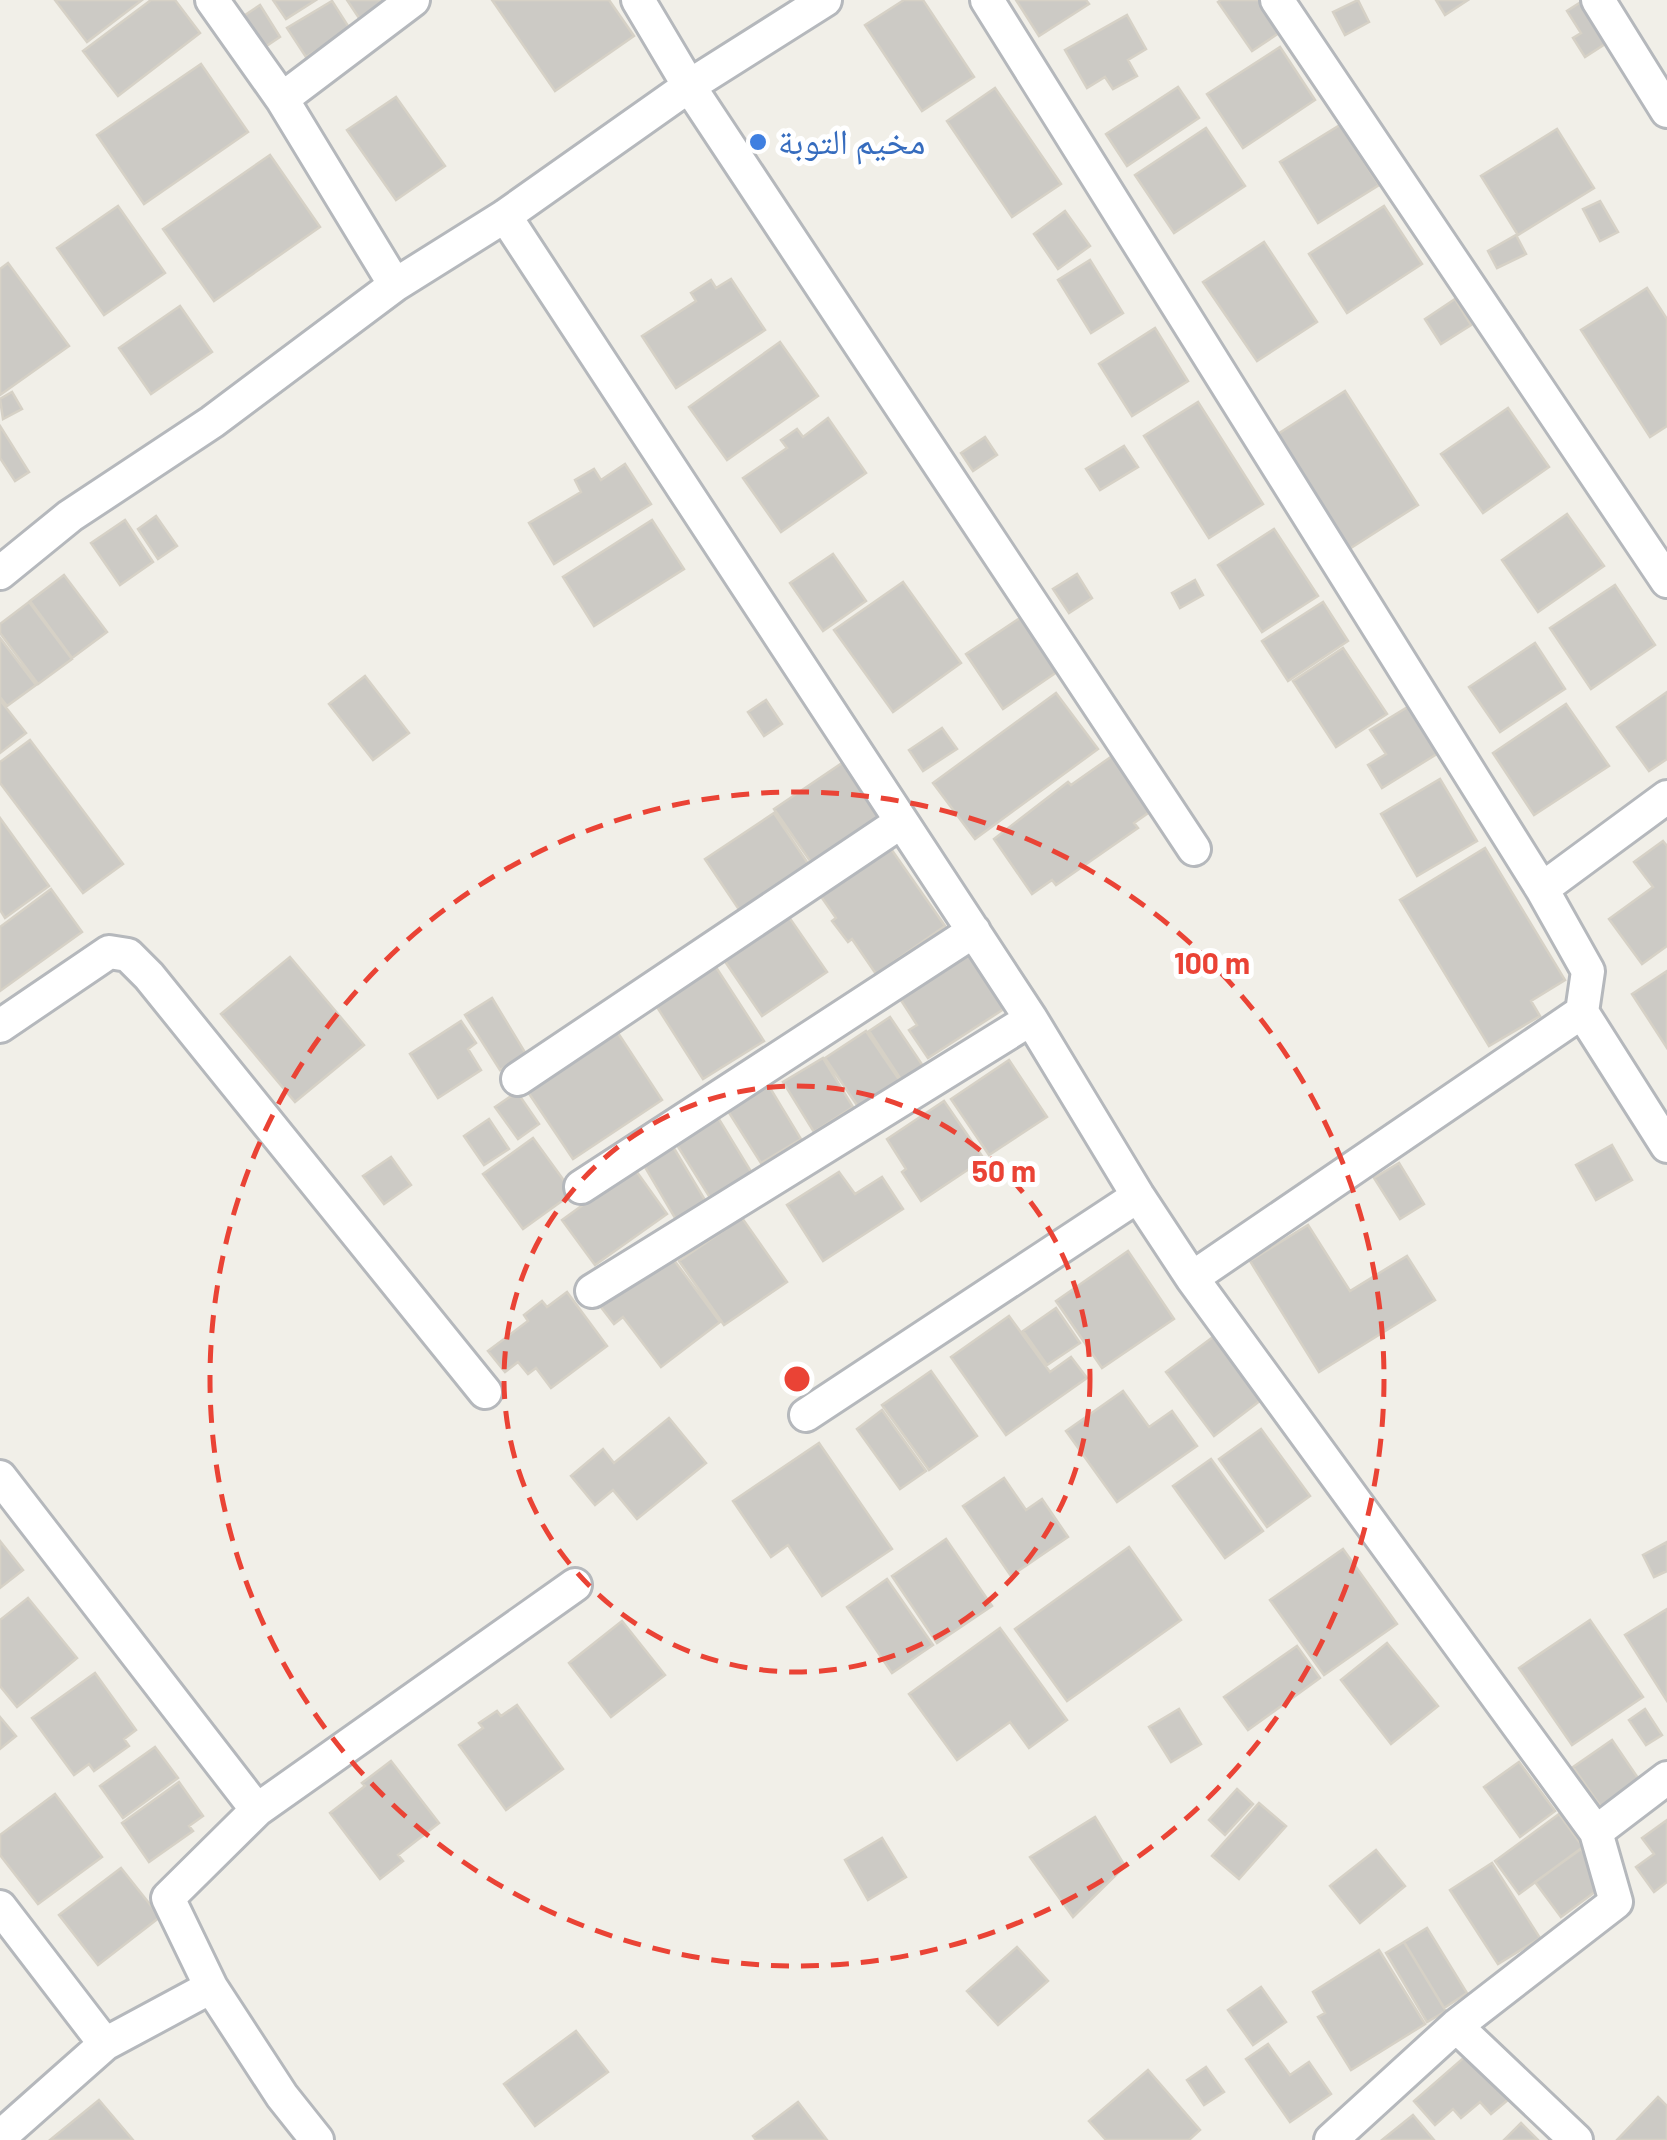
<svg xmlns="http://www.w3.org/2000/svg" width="1667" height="2140" viewBox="0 0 1667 2140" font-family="Barlow,'Noto Naskh Arabic',sans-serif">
<rect width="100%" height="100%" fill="#f1efe8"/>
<!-- building -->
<path fill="#cccac5" stroke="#d6d1c6" stroke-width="2.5" d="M 55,0 L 142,0 L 87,42 Z
M 151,0 L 175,0 L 200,33 L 118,96 L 83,51 Z
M 273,0 L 316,0 L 286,19 Z
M 347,0 L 387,0 L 359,18 Z
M 492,0 L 609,0 L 634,36 L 555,91 Z
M 904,0 L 923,0 L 974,77 L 922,111 L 865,25 Z
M 1016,0 L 1086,0 L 1089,4 L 1039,36 Z
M 1221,0 L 1261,0 L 1282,31 L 1252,51 L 1218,2 Z
M 1358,0 L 1369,22 L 1345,35 L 1333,12 Z
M 1436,0 L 1468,0 L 1445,15 Z
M 1584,0 L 1613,39 L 1585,57 L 1573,38 L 1581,33 L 1567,11 Z
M 332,1 L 350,29 L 306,57 L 287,28 Z
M 260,5 L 280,37 L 262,49 L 242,17 Z
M 1127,15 L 1146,49 L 1128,60 L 1137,76 L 1113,89 L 1105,77 L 1087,88 L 1065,50 Z
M 1280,47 L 1315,100 L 1243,148 L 1207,94 Z
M 201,64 L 248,132 L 144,204 L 97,135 Z
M 1178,87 L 1199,118 L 1127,166 L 1106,134 Z
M 995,88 L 1061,184 L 1012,217 L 947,121 Z
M 396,97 L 445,166 L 396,200 L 347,130 Z
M 1340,125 L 1379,185 L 1318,223 L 1280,162 Z
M 1206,128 L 1245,186 L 1174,233 L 1135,175 Z
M 1557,129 L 1594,188 L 1518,235 L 1481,176 Z
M 270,155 L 320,227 L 214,301 L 163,229 Z
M 1600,201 L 1618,232 L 1600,241 L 1583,209 Z
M 118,206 L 165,273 L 104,315 L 57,248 Z
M 1384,206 L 1422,264 L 1347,313 L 1309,254 Z
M 1065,211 L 1090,246 L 1058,269 L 1034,234 Z
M 1516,235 L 1526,254 L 1497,268 L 1488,251 Z
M 1264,242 L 1317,322 L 1257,361 L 1203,282 Z
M 1090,260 L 1123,313 L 1091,333 L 1058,280 Z
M 8,263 L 69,346 L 0,395 L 0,269 Z
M 731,279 L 765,330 L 676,388 L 642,336 L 696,301 L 691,293 L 711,280 L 716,288 Z
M 1647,288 L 1667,319 L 1667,426 L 1650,437 L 1581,330 Z
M 1455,299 L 1471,325 L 1441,344 L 1425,319 Z
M 180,306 L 212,352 L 151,394 L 119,348 Z
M 1155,328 L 1188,381 L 1132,416 L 1099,364 Z
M 780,342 L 818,396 L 727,460 L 689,407 Z
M 1345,391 L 1418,505 L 1343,553 L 1270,439 Z
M 12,392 L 22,409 L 3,419 L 0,399 Z
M 1198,402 L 1263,504 L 1209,538 L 1144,436 Z
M 1508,408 L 1549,467 L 1483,513 L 1441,454 Z
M 828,418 L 866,473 L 781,532 L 743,478 L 787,448 L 781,440 L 797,429 L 803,437 Z
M 0,426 L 29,472 L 15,481 L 0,458 Z
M 985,437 L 997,455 L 973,471 L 961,453 Z
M 1124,446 L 1138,467 L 1100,490 L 1086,469 Z
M 625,464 L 651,504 L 554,564 L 529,523 L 581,492 L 575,480 L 594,469 L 601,480 Z
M 1567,514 L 1604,566 L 1538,612 L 1502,560 Z
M 156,516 L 177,546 L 158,559 L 138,529 Z
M 125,520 L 153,562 L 120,585 L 91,543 Z
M 652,520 L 684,569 L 594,626 L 563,577 Z
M 1274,529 L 1318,596 L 1262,632 L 1218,565 Z
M 833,554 L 866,601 L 823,631 L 790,583 Z
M 1077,574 L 1092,598 L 1069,613 L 1053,589 Z
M 64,575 L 107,632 L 72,658 L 30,601 Z
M 1195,580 L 1203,595 L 1180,608 L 1172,593 Z
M 903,582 L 961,663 L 893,712 L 834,630 Z
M 1615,585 L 1655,645 L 1591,689 L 1550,628 Z
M 29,602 L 72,659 L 38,684 L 0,633 L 0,624 Z
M 1323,602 L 1348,641 L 1288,681 L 1262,641 Z
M 1020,618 L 1057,672 L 1003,709 L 966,654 Z
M 0,638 L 36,685 L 7,706 L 0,697 Z
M 1535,643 L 1565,689 L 1500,732 L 1469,687 Z
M 1343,648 L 1387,714 L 1336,747 L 1293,681 Z
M 365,676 L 409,733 L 373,760 L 329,704 Z
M 1667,692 L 1667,759 L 1649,771 L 1617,727 Z
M 1056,693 L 1098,749 L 975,839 L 933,783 Z
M 0,700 L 26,733 L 0,753 Z
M 766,700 L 782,724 L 764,736 L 748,712 Z
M 1566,704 L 1609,766 L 1534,815 L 1493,753 Z
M 1411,705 L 1440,752 L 1382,788 L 1368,765 L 1386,754 L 1370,730 Z
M 942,728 L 957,749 L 923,771 L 909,750 Z
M 30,740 L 123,864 L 83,893 L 0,783 L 0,762 Z
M 1115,754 L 1154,809 L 1134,823 L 1138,828 L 1056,885 L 1052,880 L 1032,894 L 994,839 L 1068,782 L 1071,785 Z
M 842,763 L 882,823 L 815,868 L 774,809 Z
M 1440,779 L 1477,841 L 1417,876 L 1381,814 Z
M 774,813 L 811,868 L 742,914 L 705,859 Z
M 0,818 L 49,886 L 5,918 L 0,910 Z
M 1663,841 L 1667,846 L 1667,946 L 1642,964 L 1609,919 L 1653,887 L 1634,862 Z
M 889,846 L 945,926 L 876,974 L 852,939 L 848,942 L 832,921 L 836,918 L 820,895 Z
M 1485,848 L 1565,980 L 1531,1001 L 1540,1016 L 1489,1046 L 1400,900 Z
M 51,889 L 82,932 L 0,991 L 0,927 Z
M 784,910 L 827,972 L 762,1016 L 720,954 Z
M 968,947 L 1007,1007 L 928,1058 L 909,1030 L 917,1025 L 897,994 Z
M 290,957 L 364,1045 L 295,1102 L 221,1014 Z
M 710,958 L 764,1041 L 703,1079 L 650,996 Z
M 1667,971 L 1667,1048 L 1632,994 Z
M 492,998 L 526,1054 L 500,1070 L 465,1015 Z
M 890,1017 L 923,1066 L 902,1081 L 869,1031 Z
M 461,1021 L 476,1043 L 468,1049 L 481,1070 L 438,1098 L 410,1054 Z
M 866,1031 L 900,1081 L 859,1108 L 825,1058 Z
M 618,1033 L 662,1100 L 573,1159 L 528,1092 Z
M 823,1058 L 853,1107 L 814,1132 L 783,1082 Z
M 1009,1060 L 1047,1117 L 989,1155 L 951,1099 Z
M 767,1083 L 801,1139 L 761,1163 L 726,1108 Z
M 517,1092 L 539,1124 L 518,1139 L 495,1107 Z
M 944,1101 L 984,1159 L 921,1201 L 902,1172 L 906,1169 L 887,1139 Z
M 717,1116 L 755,1178 L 714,1204 L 675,1142 Z
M 489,1119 L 509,1149 L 484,1165 L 464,1136 Z
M 533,1138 L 573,1193 L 523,1229 L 483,1174 Z
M 672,1145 L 708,1205 L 678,1223 L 642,1162 Z
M 1612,1145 L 1632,1180 L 1596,1200 L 1576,1165 Z
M 391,1157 L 411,1185 L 384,1204 L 363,1176 Z
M 1399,1163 L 1424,1204 L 1400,1219 L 1374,1178 Z
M 634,1168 L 667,1214 L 595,1265 L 562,1220 Z
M 839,1172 L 855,1194 L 882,1177 L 903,1209 L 823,1261 L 787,1205 Z
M 742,1218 L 787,1282 L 724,1325 L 679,1261 Z
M 1308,1225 L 1350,1291 L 1407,1256 L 1435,1300 L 1319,1372 L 1250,1261 Z
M 1128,1251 L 1174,1319 L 1102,1368 L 1056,1301 Z
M 668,1252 L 720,1322 L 661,1367 L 623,1317 L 614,1324 L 594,1298 Z
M 567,1292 L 607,1346 L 551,1388 L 536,1368 L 528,1374 L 518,1362 L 505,1372 L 488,1351 L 528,1321 L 524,1315 L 542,1301 L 547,1307 Z
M 1056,1308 L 1080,1343 L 1047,1365 L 1023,1331 Z
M 1009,1316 L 1050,1372 L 1071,1357 L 1087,1378 L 1006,1435 L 951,1357 Z
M 1213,1337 L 1261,1400 L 1214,1436 L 1166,1372 Z
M 931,1371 L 977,1436 L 929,1470 L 882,1405 Z
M 1123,1391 L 1149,1427 L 1172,1411 L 1197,1446 L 1117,1502 L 1066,1431 Z
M 882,1410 L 926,1471 L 900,1489 L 857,1429 Z
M 669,1418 L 706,1463 L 637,1519 L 613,1490 L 595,1505 L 571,1476 L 603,1449 L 614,1463 Z
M 1261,1429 L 1310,1496 L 1267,1527 L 1219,1459 Z
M 819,1443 L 892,1549 L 822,1596 L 788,1545 L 771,1557 L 733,1501 Z
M 1211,1459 L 1263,1531 L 1225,1558 L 1173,1486 Z
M 1004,1478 L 1026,1510 L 1042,1499 L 1068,1537 L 1011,1576 L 963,1506 Z
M 946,1539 L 992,1606 L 937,1643 L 892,1576 Z
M 0,1541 L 23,1570 L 0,1588 Z
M 1667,1542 L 1667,1571 L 1654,1577 L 1643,1555 Z
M 1129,1547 L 1181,1620 L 1067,1701 L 1015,1629 Z
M 1343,1549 L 1397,1624 L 1324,1675 L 1270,1600 Z
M 887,1579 L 933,1645 L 892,1673 L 847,1607 Z
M 28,1598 L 77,1658 L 17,1707 L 0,1686 L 0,1620 Z
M 1667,1609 L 1667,1701 L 1625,1635 Z
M 1590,1620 L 1643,1697 L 1572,1745 L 1519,1668 Z
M 622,1621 L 665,1675 L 611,1717 L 569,1663 Z
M 1000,1628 L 1067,1720 L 1029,1748 L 1010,1722 L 957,1760 L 909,1694 Z
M 1387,1643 L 1438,1706 L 1391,1744 L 1341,1680 Z
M 1297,1646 L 1320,1678 L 1248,1730 L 1224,1697 Z
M 95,1673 L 136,1730 L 124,1739 L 129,1746 L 94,1771 L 89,1764 L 74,1775 L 32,1718 Z
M 517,1705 L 563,1769 L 506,1810 L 459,1745 L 483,1728 L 479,1723 L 497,1711 L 501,1716 Z
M 1179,1709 L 1201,1744 L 1171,1762 L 1149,1727 Z
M 1645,1709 L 1662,1735 L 1646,1745 L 1629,1720 Z
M 0,1717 L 16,1736 L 0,1749 Z
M 1612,1740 L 1640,1781 L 1601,1807 L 1573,1767 Z
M 155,1747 L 178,1778 L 123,1818 L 100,1786 Z
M 391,1761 L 439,1823 L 398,1855 L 403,1861 L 380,1879 L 330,1813 L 365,1786 L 362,1783 Z
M 1519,1762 L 1555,1811 L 1520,1837 L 1484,1787 Z
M 179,1782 L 203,1816 L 189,1826 L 193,1831 L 149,1862 L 122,1823 Z
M 1237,1789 L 1253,1804 L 1225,1835 L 1209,1820 Z
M 55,1794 L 102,1857 L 38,1904 L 0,1855 L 0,1835 Z
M 1259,1803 L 1286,1826 L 1239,1879 L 1212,1856 Z
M 1559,1814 L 1583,1847 L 1519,1894 L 1495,1861 Z
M 1095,1817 L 1125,1866 L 1073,1917 L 1030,1857 Z
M 1667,1820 L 1667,1882 L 1654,1892 L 1636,1867 L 1654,1854 L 1642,1838 Z
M 882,1838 L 906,1877 L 868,1900 L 845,1860 Z
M 1581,1849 L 1607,1883 L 1561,1917 L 1535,1882 Z
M 1376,1850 L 1405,1886 L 1360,1923 L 1330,1886 Z
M 1492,1863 L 1540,1938 L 1498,1964 L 1450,1890 Z
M 121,1868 L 160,1917 L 98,1965 L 59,1915 Z
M 1427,1928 L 1467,1993 L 1444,2008 L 1404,1942 Z
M 1404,1942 L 1446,2011 L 1427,2022 L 1386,1953 Z
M 1017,1947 L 1048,1981 L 998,2025 L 967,1991 Z
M 1379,1950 L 1425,2024 L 1351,2070 L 1318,2017 L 1325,2013 L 1313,1992 Z
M 1261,1987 L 1286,2022 L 1253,2045 L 1228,2010 Z
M 576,2031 L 608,2072 L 535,2126 L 504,2084 Z
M 1268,2044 L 1290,2075 L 1309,2062 L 1331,2094 L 1290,2122 L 1246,2059 Z
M 1475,2048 L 1515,2094 L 1491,2114 L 1480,2102 L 1461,2118 L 1453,2109 L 1435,2125 L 1414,2101 Z
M 1206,2067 L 1224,2092 L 1204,2105 L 1187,2080 Z
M 1148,2070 L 1200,2130 L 1189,2140 L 1106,2140 L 1089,2121 Z
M 1658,2097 L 1667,2106 L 1667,2140 L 1617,2140 Z
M 99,2100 L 133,2140 L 50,2140 Z
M 798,2102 L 827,2140 L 756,2140 L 753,2136 Z
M 1413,2115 L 1434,2140 L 1382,2140 Z
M 1521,2123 L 1538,2140 L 1504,2140 Z"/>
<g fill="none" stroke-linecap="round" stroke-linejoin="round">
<defs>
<path id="street" d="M 212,0 L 282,99 L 395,285
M 638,0 L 689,86 L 1194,849
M 987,0 L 1542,889 L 1588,971 L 1582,1012 L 1667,1146
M 1277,0 L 1667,581
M 1598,0 L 1667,111
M 282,99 L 413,0
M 505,216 L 1031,1019 L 1138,1196 L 1192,1278 L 1596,1832 L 1616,1902 L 1456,2026 L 1331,2140
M 0,573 L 70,516 L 212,422 L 395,285 L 505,216 L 689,86 L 825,0
M 1542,889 L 1667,797
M 0,1026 L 109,952 L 128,955 L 149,976 L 485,1392
M 518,1079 L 901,822
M 581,1187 L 974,931
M 1192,1278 L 1582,1012
M 592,1291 L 1031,1019
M 806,1415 L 1138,1196
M 0,1477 L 257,1810
M 1596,1832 L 1667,1778
M 0,1907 L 105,2044
M 211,1987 L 168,1898 L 257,1810 L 575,1585
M 1456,2026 L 1576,2140
M 0,2137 L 105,2044 L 211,1987 L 282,2096 L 317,2140"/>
</defs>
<!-- street casing -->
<use href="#street" stroke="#b5b8bc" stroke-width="38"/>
<!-- street -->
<use href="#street" stroke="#fff" stroke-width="32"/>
</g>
<!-- distance rings -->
<g fill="none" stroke="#ea4335" stroke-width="5" stroke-dasharray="18 12">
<circle cx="797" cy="1379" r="293"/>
<circle cx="797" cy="1379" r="587"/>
</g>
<!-- markers -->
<circle fill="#3f7fe0" stroke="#fff" stroke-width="4" cx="758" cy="142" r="10"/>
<g text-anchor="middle" stroke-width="10" stroke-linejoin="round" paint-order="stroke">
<!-- shop labels -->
<g font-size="35" fill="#366cbe" stroke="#fff" text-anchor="start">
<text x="778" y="154">مخيم التوبة</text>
</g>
</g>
<circle cx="797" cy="1379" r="15" fill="#ea4335" stroke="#fff" stroke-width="5"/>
<g font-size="30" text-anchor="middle" font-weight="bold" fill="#ea4335" stroke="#fff" stroke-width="10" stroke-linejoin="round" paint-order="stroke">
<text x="1212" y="974">100 m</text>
<text x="1004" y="1182">50 m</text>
</g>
</svg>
